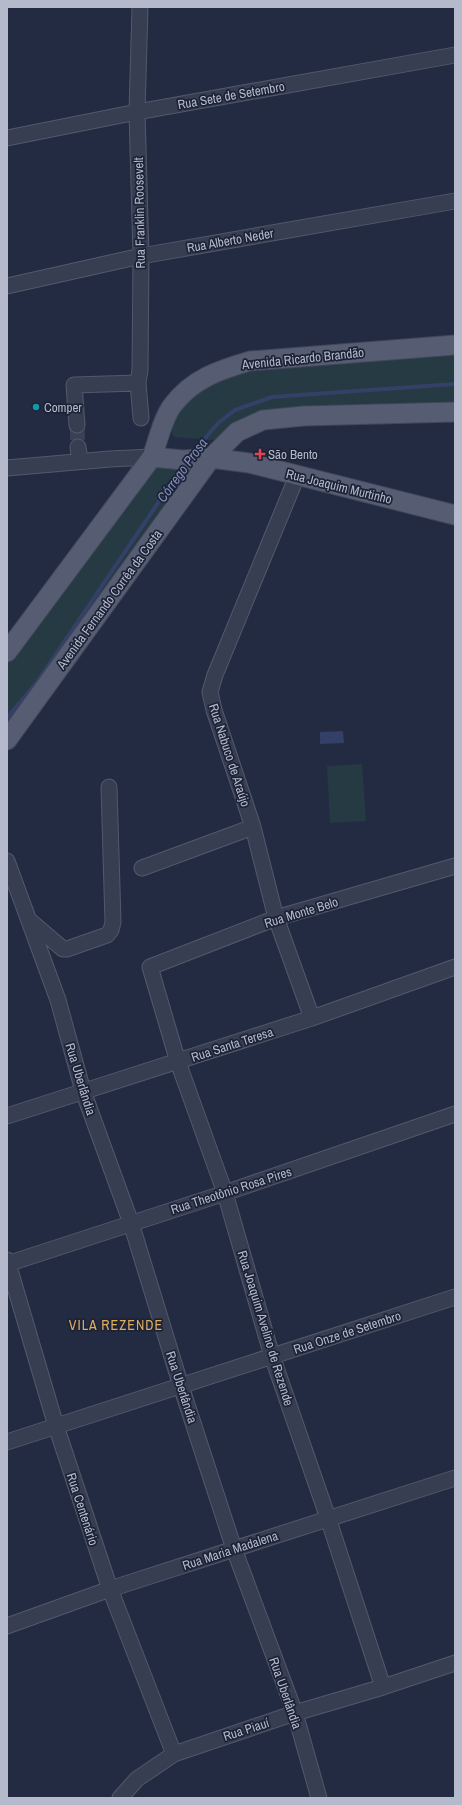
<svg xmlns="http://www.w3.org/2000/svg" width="462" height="1805" viewBox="0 0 462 1805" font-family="'Archivo Narrow',sans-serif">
<rect width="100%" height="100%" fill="#232b42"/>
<!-- green -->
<path fill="#253a43" d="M 455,350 L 455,402 L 291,410 L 218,439 L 211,440 L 174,437 L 170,428 L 179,411 L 200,390 L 251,366 Z
M 152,457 L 211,458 L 7,740 L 7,652 Z
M 362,764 L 366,821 L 330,823 L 327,766 Z"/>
<!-- water -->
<path fill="#344068" d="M 343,731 L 344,743 L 320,744 L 320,732 Z"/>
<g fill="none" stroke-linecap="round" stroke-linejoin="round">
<!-- stream -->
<path stroke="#344068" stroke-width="4" d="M 193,453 L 218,423 L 235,410 L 272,397 L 455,384
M 7,718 L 37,682 L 183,466"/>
<!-- minor-tunnel -->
<path stroke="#394057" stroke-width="15" stroke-dasharray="15 8" stroke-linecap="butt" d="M 77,425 L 78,447"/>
<defs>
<path id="minor" d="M 140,7 L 137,112 L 141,256 L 140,370 L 138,383 L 141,418
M 7,138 L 137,112 L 455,55
M 7,286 L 141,256 L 455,201
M 77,425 L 74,385 L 138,383
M 78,447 L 80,461
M 7,468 L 110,459 L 152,457
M 297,476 L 215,675 L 210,692 L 214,710 L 253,827 L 276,918 L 312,1018
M 7,861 L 58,1000 L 83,1091 L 131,1223 L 181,1386 L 234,1549 L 295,1713 L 319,1798
M 142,868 L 253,827
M 29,920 L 63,949 L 67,949 L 107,935 L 111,930 L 113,922 L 109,787
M 7,1116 L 312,1018 L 455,967
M 7,1260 L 56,1426 L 110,1589 L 174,1754
M 7,1264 L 225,1193 L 455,1114
M 7,1442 L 455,1297
M 7,1626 L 110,1589 L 455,1478
M 383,1687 L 328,1518 L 272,1356 L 225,1193 L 178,1062 L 150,967 L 276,918 L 455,866
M 120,1798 L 137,1779 L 174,1754 L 295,1713 L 383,1687 L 455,1663"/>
<path id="major" d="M 152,457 L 183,460 L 211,458 L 249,463 L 455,515
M 7,652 L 152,457 C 158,441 162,420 172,406 C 192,379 219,370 250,361 L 455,345
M 7,740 L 211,458 L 237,432 L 263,420 L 304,416 L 455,412"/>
</defs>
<!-- minor casing -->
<use href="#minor" stroke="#53596c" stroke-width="17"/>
<!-- major casing -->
<use href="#major" stroke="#41475b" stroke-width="21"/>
<!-- minor -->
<use href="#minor" stroke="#383e52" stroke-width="15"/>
<!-- major -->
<use href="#major" stroke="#565c72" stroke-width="19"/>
</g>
<!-- markers -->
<circle fill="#0f9aa8" stroke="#1d2337" stroke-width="1.5" cx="36" cy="407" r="4"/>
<path fill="#e0444e" stroke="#1d2337" stroke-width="1.5" d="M258 448h4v4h4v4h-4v4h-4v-4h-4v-4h4z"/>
<g text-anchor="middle" stroke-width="3.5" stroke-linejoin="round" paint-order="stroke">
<!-- street labels -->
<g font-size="13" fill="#b4b9cc" stroke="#1d2337">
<text transform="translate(231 95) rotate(-10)" y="5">Rua Sete de Setembro</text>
<text transform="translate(139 213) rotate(-91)" y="5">Rua Franklin Roosevelt</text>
<text transform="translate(230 240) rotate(-10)" y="5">Rua Alberto Neder</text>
<text transform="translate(303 358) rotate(-6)" y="5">Avenida Ricardo Brandão</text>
<text transform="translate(339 486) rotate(14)" y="5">Rua Joaquim Murtinho</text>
<text transform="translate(109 599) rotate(-54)" y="5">Avenida Fernando Corrêa da Costa</text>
<text transform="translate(230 755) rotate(72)" y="5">Rua Nabuco de Araújo</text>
<text transform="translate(301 912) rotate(-17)" y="5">Rua Monte Belo</text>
<text transform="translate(232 1044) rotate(-18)" y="5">Rua Santa Teresa</text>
<text transform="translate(81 1079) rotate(73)" y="5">Rua Uberlândia</text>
<text transform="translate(231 1190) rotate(-18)" y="5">Rua Theotônio Rosa Pires</text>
<text transform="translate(266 1328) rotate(73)" y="5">Rua Joaquim Avelino de Rezende</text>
<text transform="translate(347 1332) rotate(-18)" y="5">Rua Onze de Setembro</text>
<text transform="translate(182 1387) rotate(72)" y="5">Rua Uberlândia</text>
<text transform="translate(83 1509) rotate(72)" y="5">Rua Centenário</text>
<text transform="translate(230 1550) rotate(-18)" y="5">Rua Maria Madalena</text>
<text transform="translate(286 1693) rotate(71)" y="5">Rua Uberlândia</text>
<text transform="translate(246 1729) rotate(-18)" y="5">Rua Piauí</text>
</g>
<!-- poi labels -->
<g font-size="13" fill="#b4b9cc" stroke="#1d2337" text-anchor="start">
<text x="44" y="412">Comper</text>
<text x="268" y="459">São Bento</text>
</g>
<!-- water labels -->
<g font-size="14" font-style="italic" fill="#818fb9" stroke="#1d2337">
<text transform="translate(182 470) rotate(-54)" y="5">Córrego Prosa</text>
</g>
<!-- neighbourhood labels -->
<g font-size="14" letter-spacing="1" fill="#dead5e" stroke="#1d2337">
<text x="116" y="1330">VILA REZENDE</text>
</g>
</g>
<!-- border -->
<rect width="462" height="1805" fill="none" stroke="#b4b9cc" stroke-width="16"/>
</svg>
